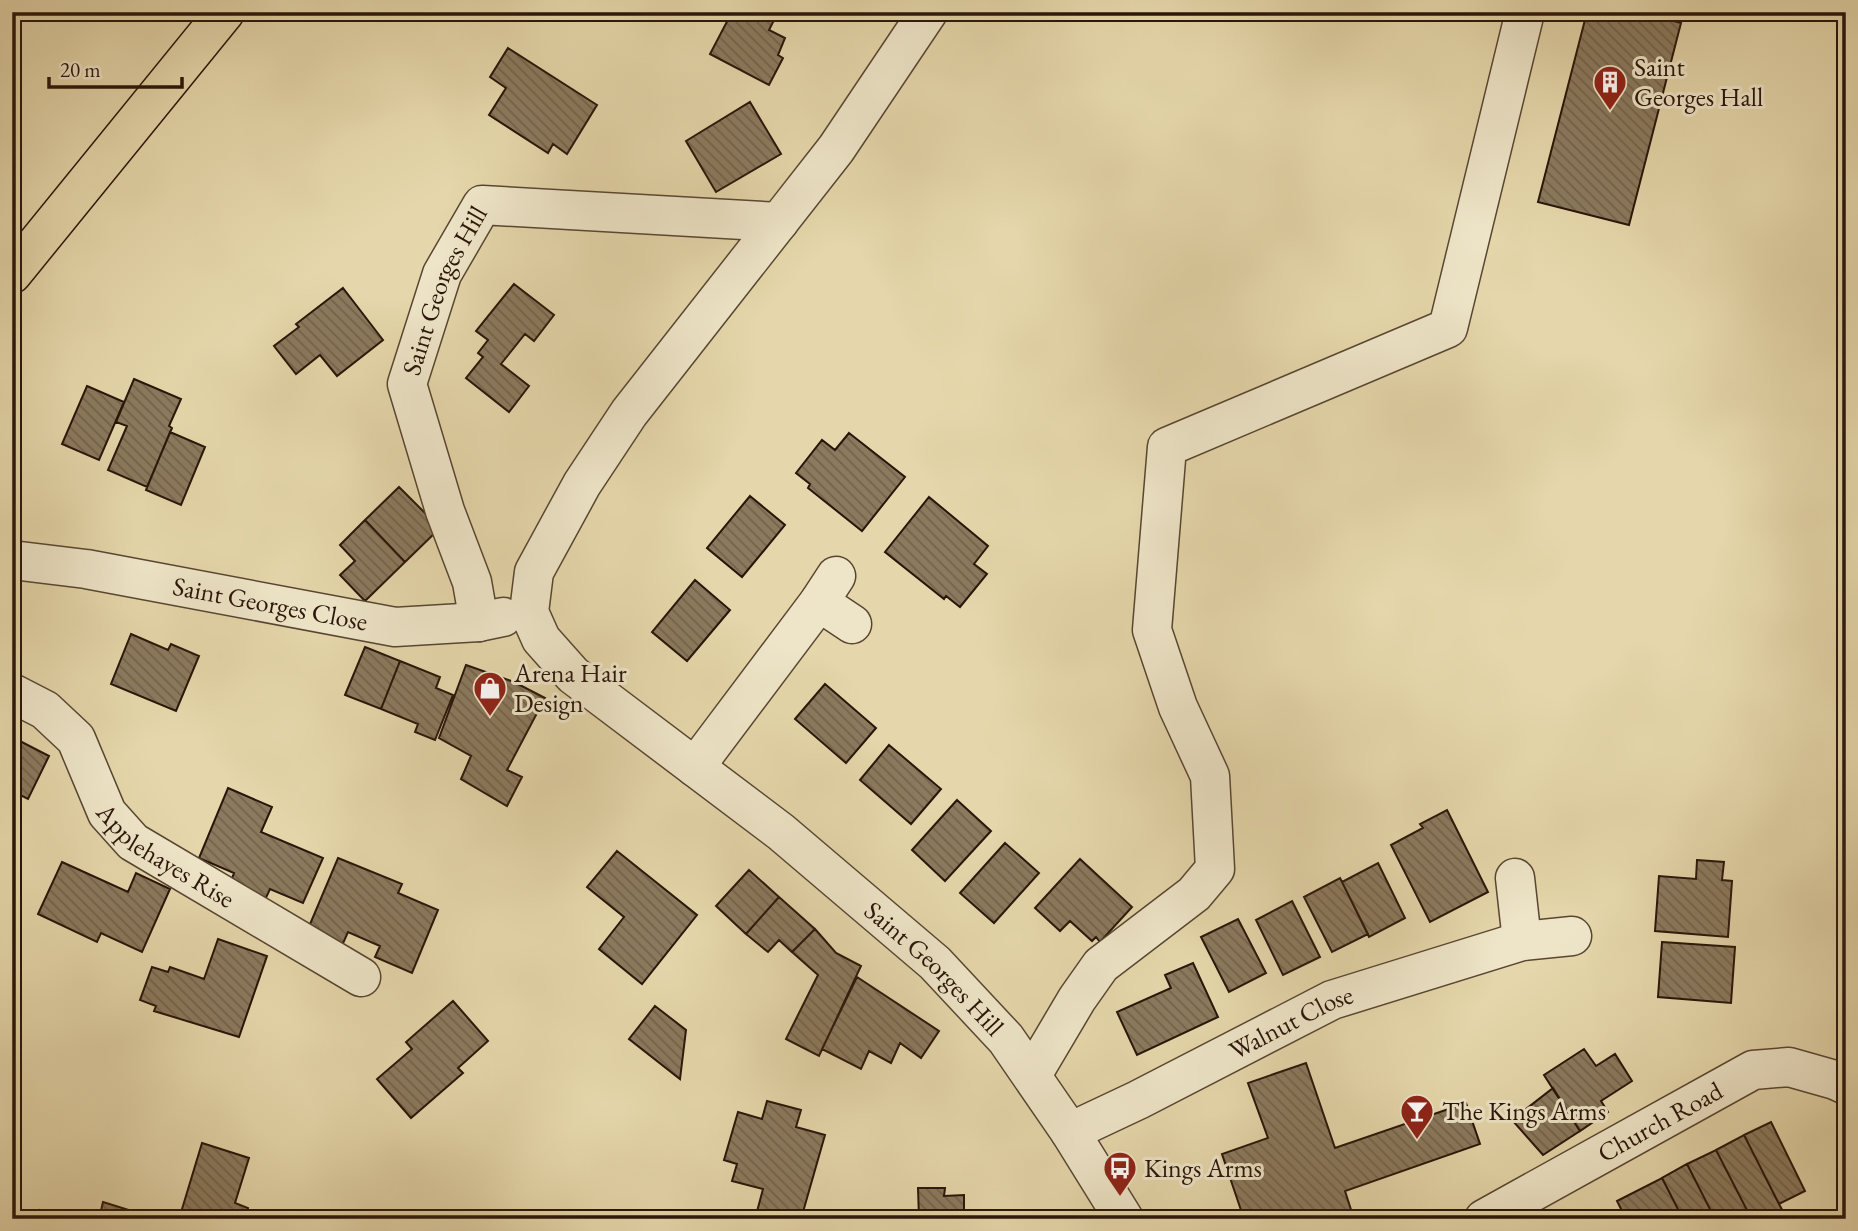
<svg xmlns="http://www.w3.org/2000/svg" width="1858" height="1231" viewBox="0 0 1858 1231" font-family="'EB Garamond',serif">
<defs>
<pattern id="building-back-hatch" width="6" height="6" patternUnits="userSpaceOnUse" patternTransform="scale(1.75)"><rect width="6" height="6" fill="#8b7a5e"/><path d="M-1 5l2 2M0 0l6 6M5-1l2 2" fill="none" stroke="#72634c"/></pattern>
</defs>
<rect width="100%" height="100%" fill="#e5d7ab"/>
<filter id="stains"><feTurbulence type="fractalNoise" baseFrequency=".00286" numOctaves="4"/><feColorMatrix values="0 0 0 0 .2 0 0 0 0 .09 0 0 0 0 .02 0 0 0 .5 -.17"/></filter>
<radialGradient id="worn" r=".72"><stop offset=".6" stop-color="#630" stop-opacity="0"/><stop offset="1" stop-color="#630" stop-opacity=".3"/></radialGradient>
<!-- building -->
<path fill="url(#building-back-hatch)" stroke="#29150a" stroke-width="2" d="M 732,12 L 778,12 L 769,30 L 785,38 L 778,55 L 783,58 L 769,85 L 710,54 Z
M 1587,12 L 1611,12 L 1637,19 L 1639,12 L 1641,12 L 1681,23 L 1629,225 L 1538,202 Z
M 508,48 L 597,105 L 567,154 L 553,144 L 548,153 L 489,115 L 506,88 L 490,77 Z
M 750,102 L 781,154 L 716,192 L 686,141 Z
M 514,284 L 554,315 L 534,341 L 525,334 L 501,364 L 529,386 L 509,412 L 466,378 L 483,357 L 478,353 L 488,340 L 476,331 Z
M 343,288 L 383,340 L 337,376 L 320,355 L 296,374 L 274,346 L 299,327 L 296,324 Z
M 134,379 L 181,399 L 169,426 L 172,428 L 147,487 L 108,470 L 127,426 L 116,422 Z
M 87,386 L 124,402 L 99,460 L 62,444 Z
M 170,432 L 205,447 L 181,505 L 146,490 Z
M 849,433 L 905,477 L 862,531 L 808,488 L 810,484 L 796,473 L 822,440 L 835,450 Z
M 399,487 L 440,528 L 405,562 L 365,520 Z
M 750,496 L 785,525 L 742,577 L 707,548 Z
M 929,497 L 988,546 L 974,564 L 987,574 L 960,607 L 946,596 L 944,599 L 885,552 Z
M 365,520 L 405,562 L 365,601 L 340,575 L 355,561 L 340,545 Z
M 695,580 L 730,610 L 687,661 L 652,632 Z
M 131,634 L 168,650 L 171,644 L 199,656 L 176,711 L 111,684 Z
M 365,647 L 400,661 L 381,709 L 345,695 Z
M 400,661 L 440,677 L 436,688 L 453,695 L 435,740 L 415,732 L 418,724 L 381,709 Z
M 466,665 L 514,682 L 545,698 L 507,770 L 522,777 L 507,806 L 461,779 L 471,756 L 439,738 Z
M 825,684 L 876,728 L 846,763 L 795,719 Z
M 12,737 L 49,756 L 28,799 L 12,791 Z
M 889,745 L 941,789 L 911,824 L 860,780 Z
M 228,788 L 272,807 L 261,832 L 323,858 L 303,903 L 270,889 L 264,902 L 229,886 L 234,873 L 199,858 Z
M 957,800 L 991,831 L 945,881 L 912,850 Z
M 1447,810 L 1488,892 L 1430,922 L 1391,845 L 1423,828 L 1420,824 Z
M 1005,843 L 1039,873 L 994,923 L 960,893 Z
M 617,851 L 697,915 L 642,984 L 599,949 L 624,917 L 587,887 Z
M 338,858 L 402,884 L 398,893 L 438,910 L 412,973 L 375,957 L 380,946 L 348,932 L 340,950 L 305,936 Z
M 1080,859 L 1132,907 L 1100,942 L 1096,937 L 1092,941 L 1070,921 L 1060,931 L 1035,908 Z
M 1697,860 L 1724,862 L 1722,880 L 1732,881 L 1728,937 L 1655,931 L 1659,876 L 1696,879 Z
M 62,862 L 128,892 L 136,873 L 170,889 L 142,952 L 101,933 L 97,942 L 38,914 Z
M 1378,863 L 1405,918 L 1369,937 L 1342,882 Z
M 749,870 L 779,897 L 746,934 L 716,906 Z
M 1340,878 L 1368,934 L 1332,952 L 1304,897 Z
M 779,897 L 815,929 L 792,952 L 779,940 L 768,952 L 746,934 Z
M 1292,901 L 1320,957 L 1283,975 L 1256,920 Z
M 1238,919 L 1266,973 L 1229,992 L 1201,937 Z
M 815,929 L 836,953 L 861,966 L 819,1056 L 786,1039 L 818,975 L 792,952 Z
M 218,939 L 267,956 L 239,1037 L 154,1011 L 156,1006 L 140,1000 L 152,967 L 168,972 L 170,967 L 204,979 Z
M 1662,942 L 1735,947 L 1731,1003 L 1658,997 Z
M 1193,963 L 1218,1017 L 1137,1055 L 1117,1012 L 1171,988 L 1165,975 Z
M 857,977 L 939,1031 L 921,1058 L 900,1043 L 891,1063 L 869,1051 L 861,1069 L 822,1049 Z
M 453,1001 L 488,1041 L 458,1068 L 463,1073 L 411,1118 L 377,1079 L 412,1049 L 406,1042 Z
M 655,1006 L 686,1030 L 680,1079 L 629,1039 Z
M 1584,1049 L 1596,1066 L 1615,1054 L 1632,1081 L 1601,1101 L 1608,1112 L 1580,1131 L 1544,1075 Z
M 1306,1063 L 1335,1148 L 1466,1103 L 1480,1144 L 1345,1191 L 1354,1219 L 1289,1219 L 1288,1214 L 1276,1219 L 1244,1219 L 1222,1154 L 1268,1138 L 1248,1083 Z
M 1553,1088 L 1580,1131 L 1543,1155 L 1512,1120 Z
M 767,1101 L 801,1110 L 796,1127 L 825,1135 L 801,1219 L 755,1219 L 763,1189 L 732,1181 L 737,1164 L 724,1160 L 738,1112 L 762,1119 Z
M 1771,1122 L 1805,1191 L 1779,1204 L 1744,1135 Z
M 1744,1135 L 1779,1204 L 1787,1219 L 1763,1219 L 1760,1213 L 1751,1218 L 1716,1150 Z
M 202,1143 L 249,1158 L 235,1203 L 248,1208 L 245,1219 L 179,1219 Z
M 1716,1150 L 1751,1218 L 1750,1219 L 1715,1219 L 1687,1164 Z
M 1687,1164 L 1715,1219 L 1683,1219 L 1662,1178 Z
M 1662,1178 L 1683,1219 L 1626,1219 L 1617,1201 Z
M 918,1188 L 945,1188 L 944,1196 L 964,1195 L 964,1219 L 919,1219 Z
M 103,1202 L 145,1215 L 143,1219 L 99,1219 Z
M 40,1210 L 71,1219 L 38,1219 Z"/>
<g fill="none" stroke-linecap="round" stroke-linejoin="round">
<defs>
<g id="minor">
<path id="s1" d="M 928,12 L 836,149 L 629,413 L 582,484 L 534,572 L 529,612 L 541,639 L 573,675 L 781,832 L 935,963 L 1006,1039 L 1070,1132 L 1124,1219"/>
<path id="s2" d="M 12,560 L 86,569 L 395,627 L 479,622 L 503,617"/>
<path d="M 819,602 L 852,624"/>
<path id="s3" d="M 479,622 L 472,582 L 445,511 L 407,384 L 442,274 L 482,205 L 779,222"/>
<path id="s4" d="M 12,693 L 45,710 L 76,739 L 107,813 L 133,842 L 361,977"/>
<path d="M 695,767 L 819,602 L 836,576"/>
<path d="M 1515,878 L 1522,941"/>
<path d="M 1032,1075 L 1077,999 L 1101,965 L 1194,894 L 1215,869 L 1210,776 L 1178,707 L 1152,630 L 1167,447 L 1448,328 L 1525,12"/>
<path id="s5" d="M 1070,1132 L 1138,1100 L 1332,1000 L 1522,941 L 1572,936"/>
<path id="s6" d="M 1484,1219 L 1753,1070 L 1789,1067 L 1835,1080 L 1846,1085"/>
</g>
<path id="major" d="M 12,274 L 225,12"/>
</defs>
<!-- minor casing -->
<use href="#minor" stroke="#584632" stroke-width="41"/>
<!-- major casing -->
<use href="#major" stroke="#29150a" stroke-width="41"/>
<!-- minor -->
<use href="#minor" stroke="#eee5c8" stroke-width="38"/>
<!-- major -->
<use href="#major" stroke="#e5d7ab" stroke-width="38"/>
</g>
<!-- icons -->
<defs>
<symbol id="building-pin" viewBox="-11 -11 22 30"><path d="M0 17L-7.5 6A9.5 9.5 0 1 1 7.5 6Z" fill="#8f2418" stroke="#eee5c8"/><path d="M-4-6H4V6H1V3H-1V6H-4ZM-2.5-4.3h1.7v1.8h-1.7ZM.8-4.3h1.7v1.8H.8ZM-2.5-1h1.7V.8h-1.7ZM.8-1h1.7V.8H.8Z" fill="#fff"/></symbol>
<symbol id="shop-pin" viewBox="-11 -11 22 30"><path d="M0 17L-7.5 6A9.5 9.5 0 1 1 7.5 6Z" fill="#8f2418" stroke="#eee5c8"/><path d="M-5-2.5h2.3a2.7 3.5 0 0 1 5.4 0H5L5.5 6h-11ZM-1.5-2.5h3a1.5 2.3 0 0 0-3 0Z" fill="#fff"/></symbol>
<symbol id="bar-pin" viewBox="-11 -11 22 30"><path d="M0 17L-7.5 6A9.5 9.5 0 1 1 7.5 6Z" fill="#8f2418" stroke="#eee5c8"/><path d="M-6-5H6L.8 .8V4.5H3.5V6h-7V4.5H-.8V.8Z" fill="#fff"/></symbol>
<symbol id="bus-pin" viewBox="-11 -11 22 30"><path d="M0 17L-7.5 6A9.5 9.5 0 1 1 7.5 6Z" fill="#8f2418" stroke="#eee5c8"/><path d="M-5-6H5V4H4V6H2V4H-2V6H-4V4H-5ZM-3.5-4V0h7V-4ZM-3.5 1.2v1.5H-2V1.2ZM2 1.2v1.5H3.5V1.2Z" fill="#fff"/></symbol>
</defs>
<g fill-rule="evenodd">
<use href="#building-pin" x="1591" y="63" width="38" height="52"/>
<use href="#shop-pin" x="471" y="669" width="38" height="52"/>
<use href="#bar-pin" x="1398" y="1092" width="38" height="52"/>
<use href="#bus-pin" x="1101" y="1149" width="38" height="52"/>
</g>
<g text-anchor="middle" stroke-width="6" stroke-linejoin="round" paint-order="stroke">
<!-- poi labels -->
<g font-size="26" fill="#29150a" stroke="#eee5c8" text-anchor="start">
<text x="1634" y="76">Saint<tspan x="1634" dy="30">Georges Hall</tspan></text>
<text x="514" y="682">Arena Hair<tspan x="514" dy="30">Design</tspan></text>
<text x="1442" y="1120">The Kings Arms</text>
<text x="1144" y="1177">Kings Arms</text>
</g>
<!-- street labels -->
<g font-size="26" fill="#29150a" stroke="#eee5c8">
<text dy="9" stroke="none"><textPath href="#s3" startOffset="350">Saint Georges Hill</textPath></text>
<text dy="9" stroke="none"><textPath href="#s2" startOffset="262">Saint Georges Close</textPath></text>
<text dy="9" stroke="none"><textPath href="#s4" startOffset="233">Applehayes Rise</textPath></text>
<text dy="9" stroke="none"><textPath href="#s1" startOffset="1270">Saint Georges Hill</textPath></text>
<text dy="9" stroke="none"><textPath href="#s5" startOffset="247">Walnut Close</textPath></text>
<text dy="9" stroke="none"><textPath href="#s6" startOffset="201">Church Road</textPath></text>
</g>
</g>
<!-- margin -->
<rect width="1858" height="1231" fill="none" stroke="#e5d7ab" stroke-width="42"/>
<rect x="14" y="14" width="1830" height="1203" fill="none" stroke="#29150a" stroke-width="3.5"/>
<rect x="21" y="21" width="1816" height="1189" fill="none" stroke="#29150a" stroke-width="2"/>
<!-- scale -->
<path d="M49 77v10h133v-10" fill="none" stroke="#29150a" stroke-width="3.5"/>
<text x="60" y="77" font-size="21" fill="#29150a" stroke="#eee5c8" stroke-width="5" paint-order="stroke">20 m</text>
<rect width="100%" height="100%" filter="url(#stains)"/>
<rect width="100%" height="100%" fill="url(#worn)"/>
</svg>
